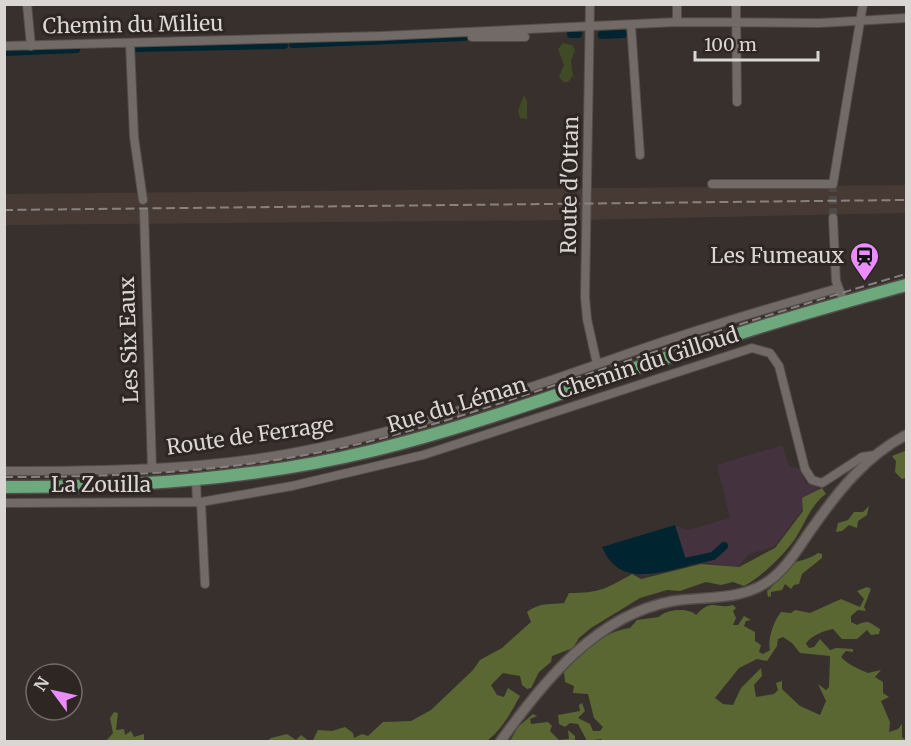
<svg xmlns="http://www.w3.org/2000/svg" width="911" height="746" viewBox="0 0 911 746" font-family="Merriweather,serif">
<rect width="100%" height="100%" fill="#37302c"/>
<!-- built -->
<path fill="#473a35" d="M 906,185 L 906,213 L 581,220 L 5,225 L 4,194 Z"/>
<!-- industrial -->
<path fill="#44333f" d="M 782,445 L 789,466 L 800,469 L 806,483 L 820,487 L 774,547 L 749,554 L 737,567 L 700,562 L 644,576 L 618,568 L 604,553 L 602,547 L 675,525 L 688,530 L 730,518 L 717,465 Z"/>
<!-- green -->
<path fill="#414a26" d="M 563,43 L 572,45 L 575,50 L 571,61 L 573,76 L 568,82 L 564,82 L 559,77 L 564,65 L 558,49 Z
M 524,95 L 527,101 L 527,119 L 520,118 L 518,111 Z"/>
<!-- forest -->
<path fill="#5a6733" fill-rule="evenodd" d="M 906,447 L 906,478 L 902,479 L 895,472 L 896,461 L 892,456 L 905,451 Z
M 822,488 L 826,494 C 812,503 804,525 795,539 C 783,556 761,577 744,586 L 733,582 L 721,585 L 706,582 L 680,591 L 667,590 L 640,598 L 591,628 L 579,638 L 573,648 L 552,656 L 551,662 L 539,672 L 531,688 L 527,689 L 522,685 L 520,676 L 503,673 L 491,685 L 497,695 L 504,697 L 508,688 L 520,696 C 510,714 503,728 487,741 L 312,742 L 318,730 L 332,731 L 345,727 L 353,733 L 354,738 L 362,734 L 368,736 L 383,722 L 411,721 L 431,710 L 473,670 L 480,660 L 502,648 L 531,622 L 527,612 C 540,602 550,605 564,603 L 569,593 C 599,593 606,589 632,574 L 641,579 L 701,564 L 739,567 L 775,548 L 803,511 L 802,498 Z
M 869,506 L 867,515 L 858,521 L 857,528 L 849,525 L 842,531 L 836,532 L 838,523 L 848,520 L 854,512 L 863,512 Z
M 818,553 L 822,554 L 822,558 L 802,574 L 799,584 L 794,585 L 791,589 L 785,584 L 782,590 L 771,592 L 771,596 L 768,597 L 767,591 C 776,584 781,572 788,566 C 797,560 809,560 818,553 Z
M 867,587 L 871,589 L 864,607 L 866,611 L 858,610 L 851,616 L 851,622 L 857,625 C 870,619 869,623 880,629 L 879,634 L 871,635 L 867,630 L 857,639 L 842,639 L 833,629 C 825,630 809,637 806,644 L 809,648 L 814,647 L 820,639 L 830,650 L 836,648 L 853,649 L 853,652 L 846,651 L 841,657 C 848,665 859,669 868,673 L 881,670 L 875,677 L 883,682 L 883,693 L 889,697 L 881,701 L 890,722 L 889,732 L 898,729 L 902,724 L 902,737 L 906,741 L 604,742 L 601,739 L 587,741 L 578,724 L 570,723 L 565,727 L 559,724 L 558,715 L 580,711 L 579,705 L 582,703 L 585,711 L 578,718 L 590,724 L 593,731 L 600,731 L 603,727 L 594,718 L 588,694 L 573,693 L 574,686 L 565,682 L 564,672 C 580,653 604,631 630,628 L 637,620 L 659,617 C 667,608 690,608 696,615 C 713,597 715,610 733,605 L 736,608 L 733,611 L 736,618 L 733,625 L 738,625 L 744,616 L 751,620 L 746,621 L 744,626 L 755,632 L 755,641 L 761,645 L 759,652 L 763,654 L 770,650 C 767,640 774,620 781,612 L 791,613 L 795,610 L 810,613 L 841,599 L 860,607 L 864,599 L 857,591 ZM 783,637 L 792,643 L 800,653 L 830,656 L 829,687 L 826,690 L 818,684 L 826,701 L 820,715 L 800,706 L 782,689 L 782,681 L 776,683 L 778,690 L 774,694 L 756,697 L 754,685 L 762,676 L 761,668 L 741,688 L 733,705 L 723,704 L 715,698 L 739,668 L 757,659 L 767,661 L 777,646 L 778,639 Z
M 114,712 L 118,713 L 116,730 L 124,729 L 125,735 L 131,731 L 134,737 L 144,734 L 144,741 L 100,741 L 106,741 L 113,733 L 110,718 Z
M 533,714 L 537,716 L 530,719 L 531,724 L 548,722 L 552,726 L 550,731 L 559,740 L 569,739 L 568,730 L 575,736 L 575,740 L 510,741 L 518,727 Z
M 287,734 L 296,740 L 301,735 L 309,741 L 267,741 L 271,738 Z"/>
<!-- water -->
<path fill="#002430" d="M 675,525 L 688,566 C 656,574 618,586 602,547 Z"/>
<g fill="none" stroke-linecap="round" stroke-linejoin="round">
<!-- canal -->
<path stroke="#002430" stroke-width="8" d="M 571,34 L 578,34
M 602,35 L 623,34
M 293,44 L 464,37
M 134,48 L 284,45
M 4,52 L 76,49
M 676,564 L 713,556 L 724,546"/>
<!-- minor-tunnel -->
<path stroke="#4f4945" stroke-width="8" stroke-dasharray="8 4" stroke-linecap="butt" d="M 833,184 L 833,218"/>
<defs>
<path id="minor" d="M 27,4 L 31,46
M 590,4 L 585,297 L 587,319 L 597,364
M 677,4 L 677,22
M 736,4 L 737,102
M 631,25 L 640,155
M 472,37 L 525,37
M 130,44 L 134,137 L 143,200
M 4,46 L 381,36 L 677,22 L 820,23 L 906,18
M 712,184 L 833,184 L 863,4
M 144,212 L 152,468
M 833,218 L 836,281 L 844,302
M 4,471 C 98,471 193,470 285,454 C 397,434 506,396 612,359 C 687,332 763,310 838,288
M 196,480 L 197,502
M 201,502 L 205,584
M 4,503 L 201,502 L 292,486 L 423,455 L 752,348 L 770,353 L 779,366 L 805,469 L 812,480 L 822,483 L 862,457 L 875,455"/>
<path id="tertiary" d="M 500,742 C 543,682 596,615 673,601 C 706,596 742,601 770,580 C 788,567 800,545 813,527 C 839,490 866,456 906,435"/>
<path id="primary" d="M 4,487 C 128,487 251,480 371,451 C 493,421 612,374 732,336 C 789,317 848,301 906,285"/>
</defs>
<!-- minor casing -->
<use href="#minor" stroke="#534d4a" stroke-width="10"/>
<!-- tertiary casing -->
<use href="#tertiary" stroke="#534d4a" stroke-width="12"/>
<!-- primary casing -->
<use href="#primary" stroke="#534d4a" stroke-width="15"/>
<!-- minor -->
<use href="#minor" stroke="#726a66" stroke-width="8"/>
<!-- tertiary -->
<use href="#tertiary" stroke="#726a66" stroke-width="9"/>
<!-- primary -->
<use href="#primary" stroke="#6ea87d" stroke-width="12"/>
<!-- rail -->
<path stroke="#88827f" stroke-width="2" stroke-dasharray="9 4.5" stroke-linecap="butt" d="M 4,210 L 906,200
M 4,477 C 111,477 216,473 321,452 C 414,434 504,402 594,372 C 698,337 802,304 906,274"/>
</g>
<!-- icons -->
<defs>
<symbol id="station-pin" viewBox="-11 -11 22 30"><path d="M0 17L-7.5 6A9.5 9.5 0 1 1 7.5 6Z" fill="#ea8dfc" stroke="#2d2623"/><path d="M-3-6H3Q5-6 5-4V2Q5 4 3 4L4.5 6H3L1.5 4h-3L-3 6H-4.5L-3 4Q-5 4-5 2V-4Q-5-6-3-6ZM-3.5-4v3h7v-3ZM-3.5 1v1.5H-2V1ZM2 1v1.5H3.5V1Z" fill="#111"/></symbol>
</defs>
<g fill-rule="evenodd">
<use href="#station-pin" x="848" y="240" width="33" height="45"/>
</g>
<g text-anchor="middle" stroke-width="6" stroke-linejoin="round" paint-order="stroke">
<!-- street labels -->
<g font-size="21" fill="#dad6d4" stroke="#2d2623">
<text transform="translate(133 25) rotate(-1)" y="7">Chemin du Milieu</text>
<text transform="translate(570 185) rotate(-89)" y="7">Route d'Ottan</text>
<text transform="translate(129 340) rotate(-92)" y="7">Les Six Eaux</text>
<text transform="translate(648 363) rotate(-18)" y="7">Chemin du Gilloud</text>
<text transform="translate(457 405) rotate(-17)" y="7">Rue du Léman</text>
<text transform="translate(250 436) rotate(-8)" y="7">Route de Ferrage</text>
<text x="101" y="492">La Zouilla</text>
</g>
<!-- poi labels -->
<g font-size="21" fill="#dad6d4" stroke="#2d2623" text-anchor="end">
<text x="844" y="263">Les Fumeaux</text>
</g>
</g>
<!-- border -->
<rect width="911" height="746" fill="none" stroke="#dad6d4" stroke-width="12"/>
<!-- north arrow -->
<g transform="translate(54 692) rotate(303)"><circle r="28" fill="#2d2623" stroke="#726c6a" stroke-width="1.5"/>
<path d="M0-4.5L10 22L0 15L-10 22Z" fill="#ea8dfc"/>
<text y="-9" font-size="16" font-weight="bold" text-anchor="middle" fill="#dad6d4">N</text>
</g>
<!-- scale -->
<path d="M695 51v9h123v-9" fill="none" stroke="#dad6d4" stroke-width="3"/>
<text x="704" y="51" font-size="18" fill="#dad6d4" stroke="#2d2623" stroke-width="4.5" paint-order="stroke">100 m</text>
</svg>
